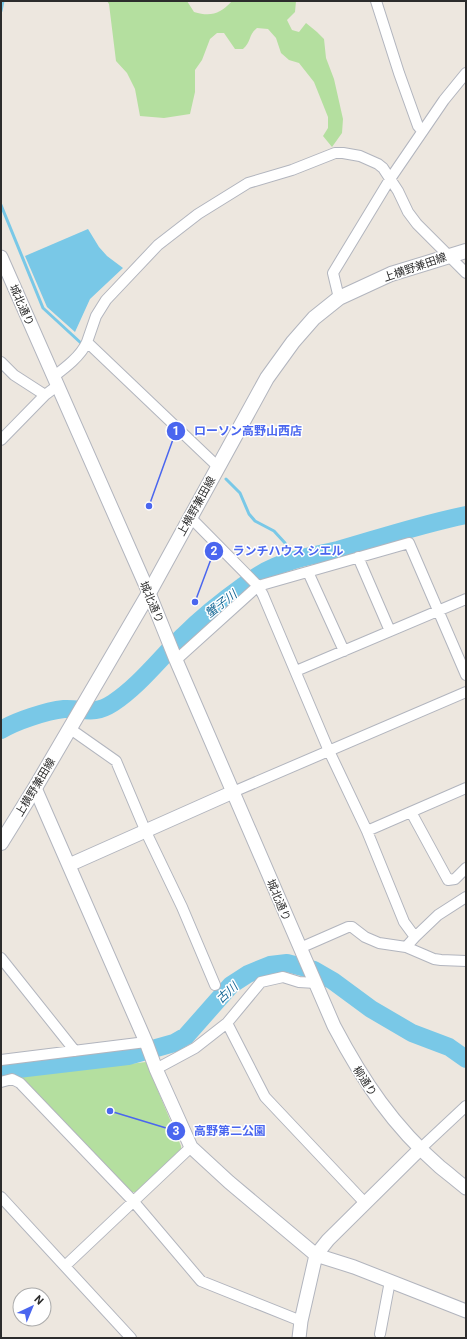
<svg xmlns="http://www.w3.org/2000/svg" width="467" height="1339" viewBox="0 0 467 1339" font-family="Roboto,'Noto Sans JP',sans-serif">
<rect width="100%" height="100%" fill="#ede7df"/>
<!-- green -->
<path fill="#b4df9f" d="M 107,1 L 187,1 L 194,12 C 211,17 220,14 232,1 L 296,1 L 295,12 L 287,20 L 292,30 L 299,32 L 306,23 L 317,32 L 324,39 L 326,58 L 334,79 L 343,119 L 342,133 L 332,147 L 323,136 L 328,128 L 328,117 L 314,82 L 299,63 L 289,60 L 281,53 L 276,38 L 268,29 L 257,28 C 248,35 252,41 243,49 L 235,49 L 224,33 L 217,33 L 210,39 L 202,60 L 195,70 L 195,92 L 190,114 L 164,118 L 140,116 L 135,89 L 127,73 L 116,61 L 109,4 Z
M 146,1062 L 181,1146 L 181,1150 L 137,1192 L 131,1192 L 21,1077 Z"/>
<!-- water -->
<path fill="#79c8e7" d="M 88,229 L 99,247 L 107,256 L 123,268 L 90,299 L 75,332 L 47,307 L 25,256 Z"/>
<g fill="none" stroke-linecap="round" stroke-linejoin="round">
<!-- stream -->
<path stroke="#79c8e7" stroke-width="3" d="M 1,11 L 3,1
M 1,205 L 43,308 L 82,344
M 226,479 L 240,493 L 249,514 L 255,521 L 274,531 L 285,543 L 292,560"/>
<!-- river -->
<path stroke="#79c8e7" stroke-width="18" d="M 1,730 C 16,721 46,711 64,709 C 84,708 93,716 113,703 C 140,685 160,658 183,636 C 201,618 222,601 243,586 C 257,575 273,566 291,561 C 306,556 322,554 338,550 C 380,538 422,524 466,515
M 1,1075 L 18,1069 L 128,1056 L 174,1043 L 186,1036 L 231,985 L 248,974 L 270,965 L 287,963 L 314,970 L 333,981 L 371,1009 L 412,1033 L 449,1047 L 466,1059"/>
<defs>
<path id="minor" d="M 376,1 L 399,73 L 418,126 L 422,131
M 339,298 L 333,273 L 390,179 L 444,100 L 466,73
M 1,362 L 14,375 L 45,395
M 53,377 C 65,368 81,356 87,342
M 1,440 L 45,395 L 57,386
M 218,466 L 214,463 L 87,342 L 96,316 L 106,300 L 158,245 L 198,214 L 248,183 L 292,170 L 335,153 L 343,153 L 360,156 L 378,164 L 383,168 L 398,191 L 408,212 L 417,224 L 466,273
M 190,517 L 258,586 L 263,595 L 329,751 L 367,831 L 404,922 L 415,937 L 406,947
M 358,557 L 390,631
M 308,572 L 344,651
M 176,660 L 258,586 L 409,543 L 466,675
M 296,671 L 466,599
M 69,728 L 116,761 L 146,832 L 182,907 L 215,985
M 233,792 L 466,692
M 411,812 L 448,880 L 455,879 L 466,868
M 367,831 L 466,788
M 415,937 L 438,915 L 466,897
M 300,948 L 348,927 L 352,927 L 365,937 L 379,943 L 406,947 L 434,959 L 441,960 L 466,961
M 1,958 L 75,1051
M 227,1023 L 265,1097 L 365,1203
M 1,1060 L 146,1042
M 156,1069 L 195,1048 L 227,1023 L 261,982 L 283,977 L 299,982 L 316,983
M 1,1082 L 12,1079 L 20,1083 L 134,1202 L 201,1281 L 301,1321
M 420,1149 L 466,1106
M 1,1197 L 131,1338
M 65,1266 L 191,1147
M 380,1334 L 390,1281"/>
<path id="tertiary" d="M 1,257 L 149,593 L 176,660 L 334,1026 C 363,1081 393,1126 440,1167 C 449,1174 457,1181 466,1188
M 35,788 L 146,1042 L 156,1069 L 191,1147 L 229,1182 L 316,1255 L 354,1267 L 466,1311
M 69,865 L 233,792
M 299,1338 L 301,1321 L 316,1255 L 328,1240 L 420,1149"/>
<path id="secondary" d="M 1,843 L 35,788 L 149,593 L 267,378 L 293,342 L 314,318 L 339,298 L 391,274 L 466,251"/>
</defs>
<!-- minor casing -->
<use href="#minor" stroke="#b2b5be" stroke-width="12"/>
<!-- tertiary casing -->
<use href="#tertiary" stroke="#b2b5be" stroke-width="15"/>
<!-- secondary casing -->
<use href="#secondary" stroke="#b2b5be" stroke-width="16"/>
<!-- minor -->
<use href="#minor" stroke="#fff" stroke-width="10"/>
<!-- tertiary -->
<use href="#tertiary" stroke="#fff" stroke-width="13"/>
<!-- secondary -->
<use href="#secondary" stroke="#fff" stroke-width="14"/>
</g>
<g text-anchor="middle" stroke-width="3" stroke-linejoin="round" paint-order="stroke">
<!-- street labels -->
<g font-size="11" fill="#2c2c2c" stroke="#fff">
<text transform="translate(415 267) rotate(-19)" y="4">上横野兼田線</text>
<text transform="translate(22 305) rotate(66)" y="4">城北通り</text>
<text transform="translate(196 506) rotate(-61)" y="4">上横野兼田線</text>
<text transform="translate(152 602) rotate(67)" y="4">城北通り</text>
<text transform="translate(35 787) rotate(-59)" y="4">上横野兼田線</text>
<text transform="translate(279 900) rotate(67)" y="4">城北通り</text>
<text transform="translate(365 1081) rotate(57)" y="4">柳通り</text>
</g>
<!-- water labels -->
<g font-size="12" font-style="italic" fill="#166896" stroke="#fff">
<text transform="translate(221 604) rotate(-38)" y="4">蟹子川</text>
<text transform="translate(227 993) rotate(-43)" y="4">古川</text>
</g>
</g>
<!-- callouts -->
<path fill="none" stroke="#4a66ef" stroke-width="1.5" d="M149 506L176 431M195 602L214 551M110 1111L176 1131"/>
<g fill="#4a66ef" stroke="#fff" stroke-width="1.5">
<circle cx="149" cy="506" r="4"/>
<circle cx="195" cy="602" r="4"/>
<circle cx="110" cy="1111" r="4"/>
<circle cx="176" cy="431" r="10"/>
<circle cx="214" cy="551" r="10"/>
<circle cx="176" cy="1131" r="10"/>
</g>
<g font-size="12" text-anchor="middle" font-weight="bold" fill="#fff">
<text x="176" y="435">1</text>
<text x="214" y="555">2</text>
<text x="176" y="1135">3</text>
</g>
<g font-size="12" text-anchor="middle" font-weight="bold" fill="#4a66ef" stroke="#fff" stroke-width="3" stroke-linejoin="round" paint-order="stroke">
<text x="248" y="435">ローソン高野山西店</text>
<text x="288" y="555">ランチハウス シエル</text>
<text x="230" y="1135">高野第二公園</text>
</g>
<!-- border -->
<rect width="467" height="1339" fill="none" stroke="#2c2c2c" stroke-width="4"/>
<!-- north arrow -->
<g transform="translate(32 1307) rotate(44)"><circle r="19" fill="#ffffff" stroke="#ababab"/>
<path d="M0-3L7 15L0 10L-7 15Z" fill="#4a66ef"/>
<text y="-6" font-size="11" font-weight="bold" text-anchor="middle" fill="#2c2c2c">N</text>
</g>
</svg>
